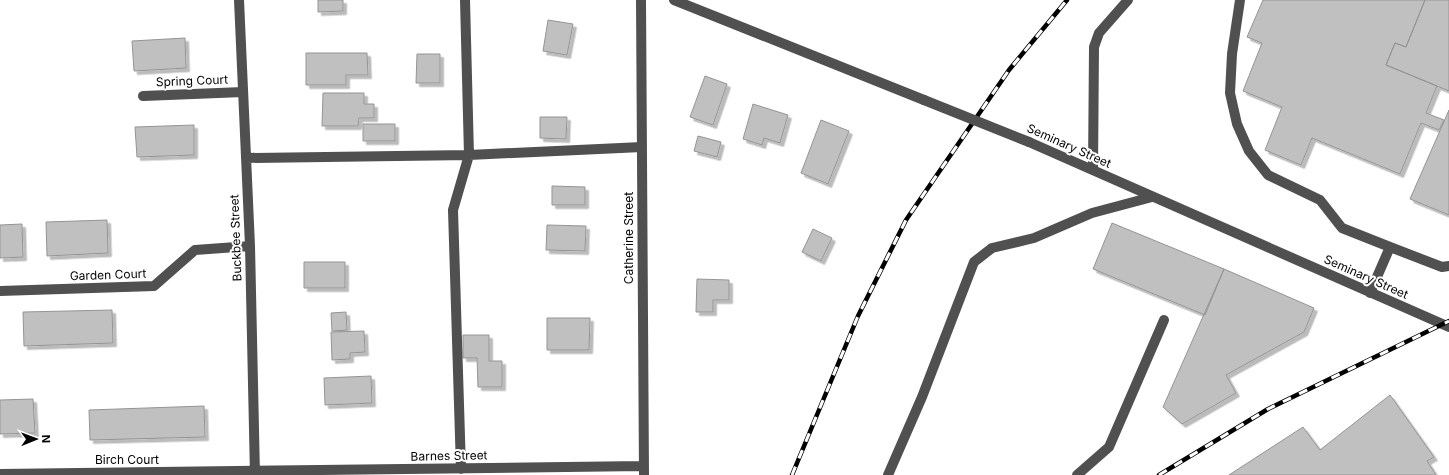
<svg xmlns="http://www.w3.org/2000/svg" width="1449" height="475" viewBox="0 0 1449 475" font-family="Inter,sans-serif">
<defs>
<filter id="shadow"><feDropShadow dx="3.5" dy="3.5" stdDeviation="0" flood-color="#0004"/></filter>
</defs>
<rect width="100%" height="100%" fill="#fff"/>
<!-- building -->
<path fill="#c0c0c0" stroke="#949494" filter="url(#shadow)" d="M 318,0 L 343,0 L 343,11 L 318,12 Z
M 1263,0 L 1425,0 L 1406,47 L 1395,43 L 1386,65 L 1437,86 L 1426,113 L 1444,120 L 1439,130 L 1421,123 L 1400,174 L 1312,138 L 1301,165 L 1265,150 L 1282,107 L 1243,91 L 1262,43 L 1247,37 Z
M 1425,0 L 1449,0 L 1449,91 L 1386,65 L 1395,43 L 1406,47 Z
M 548,20 L 573,24 L 567,55 L 543,51 Z
M 185,38 L 186,68 L 134,71 L 132,41 Z
M 306,53 L 367,53 L 368,75 L 346,75 L 346,85 L 306,85 Z
M 417,54 L 440,54 L 440,83 L 416,83 Z
M 705,76 L 727,84 L 713,125 L 690,117 Z
M 323,93 L 364,93 L 364,104 L 374,104 L 374,118 L 359,118 L 358,126 L 322,126 Z
M 753,104 L 788,115 L 780,143 L 764,138 L 762,145 L 743,139 Z
M 1449,110 L 1449,215 L 1410,199 Z
M 540,117 L 567,117 L 566,139 L 540,138 Z
M 821,120 L 849,131 L 828,184 L 801,173 Z
M 363,124 L 395,124 L 395,141 L 363,141 Z
M 194,125 L 194,155 L 137,157 L 135,127 Z
M 698,136 L 721,142 L 717,157 L 694,151 Z
M 552,186 L 585,187 L 585,205 L 552,205 Z
M 107,220 L 108,253 L 47,256 L 46,222 Z
M 1112,223 L 1224,269 L 1205,315 L 1093,269 Z
M 22,224 L 23,257 L 0,258 L 0,225 Z
M 547,225 L 586,226 L 585,251 L 546,250 Z
M 813,229 L 832,238 L 821,261 L 802,252 Z
M 304,262 L 345,262 L 345,288 L 304,288 Z
M 1224,269 L 1314,308 L 1304,332 L 1226,375 L 1236,393 L 1182,424 L 1163,407 Z
M 697,279 L 729,280 L 729,300 L 713,300 L 713,312 L 696,312 Z
M 112,310 L 113,343 L 24,346 L 23,312 Z
M 346,312 L 347,330 L 332,331 L 331,313 Z
M 547,318 L 590,318 L 589,350 L 547,350 Z
M 364,331 L 365,352 L 350,353 L 350,359 L 332,360 L 331,332 Z
M 463,335 L 489,335 L 489,361 L 502,361 L 502,387 L 478,387 L 477,358 L 463,358 Z
M 371,376 L 372,403 L 325,405 L 324,378 Z
M 1390,395 L 1434,457 L 1427,461 L 1436,475 L 1229,475 L 1303,427 L 1320,450 Z
M 33,399 L 35,433 L 0,434 L 0,400 Z
M 204,406 L 205,437 L 90,440 L 89,410 Z"/>
<g fill="none" stroke-linecap="round" stroke-linejoin="round">
<!-- minor -->
<path stroke="#505050" stroke-width="10" d="M 239,0 L 250,246 L 255,475
M 641,0 L 644,475
M 674,0 L 924,100
M 1240,0 L 1232,54 L 1230,93 L 1237,124 L 1249,151 L 1268,175 L 1320,200 L 1342,228 L 1390,247 L 1370,293
M 143,96 L 243,92
M 1029,142 L 1449,327
M 246,158 L 469,155 L 642,147
M 1093,170 L 1094,47 L 1099,33 L 1128,0
M 1390,247 L 1442,267 L 1449,266
M 0,291 L 154,286 L 195,250 L 250,246
M 461,469 L 453,210 L 469,155 L 465,0
M 0,474 L 643,466
M 888,475 L 922,397 L 974,262 L 992,248 L 1034,238 L 1092,213 L 1152,197
M 1077,475 L 1109,447 L 1164,320"/>
<defs>
<path id="rail" d="M 792,475 L 858,316 L 906,220 L 1009,70 L 1067,0
M 1159,475 L 1268,409 L 1449,321"/>
</defs>
<!-- rail casing -->
<use href="#rail" stroke="#000" stroke-width="4.5"/>
<!-- rail -->
<use href="#rail" stroke="#fff" stroke-width="3" stroke-dasharray="9" stroke-linecap="butt"/>
<!-- minor-bridge -->
<path stroke="#505050" stroke-width="10" d="M 924,100 L 1029,142"/>
</g>
<g text-anchor="middle" stroke-width="4" stroke-linejoin="round" paint-order="stroke">
<!-- street labels -->
<g font-size="12" fill="#000" stroke="#fff">
<text transform="translate(192 81) rotate(-2)" y="4">Spring Court</text>
<text transform="translate(1069 146) rotate(24)" y="4">Seminary Street</text>
<text transform="translate(236 238) rotate(-92)" y="4">Buckbee Street</text>
<text transform="translate(629 238) rotate(-90)" y="4">Catherine Street</text>
<text transform="translate(108 275) rotate(-2)" y="4">Garden Court</text>
<text transform="translate(1366 277) rotate(24)" y="4">Seminary Street</text>
<text transform="translate(449 456) rotate(-1)" y="4">Barnes Street</text>
<text x="127" y="464">Birch Court</text>
</g>
</g>
<!-- north arrow -->
<g transform="translate(36 439) rotate(89)" stroke="#ffffff" stroke-width="3" paint-order="stroke">
<path d="M0-3L7 15L0 10L-7 15Z" fill="#000000"/>
<text y="-6" font-size="11" font-weight="bold" text-anchor="middle" fill="#000000">N</text>
</g>
</svg>
